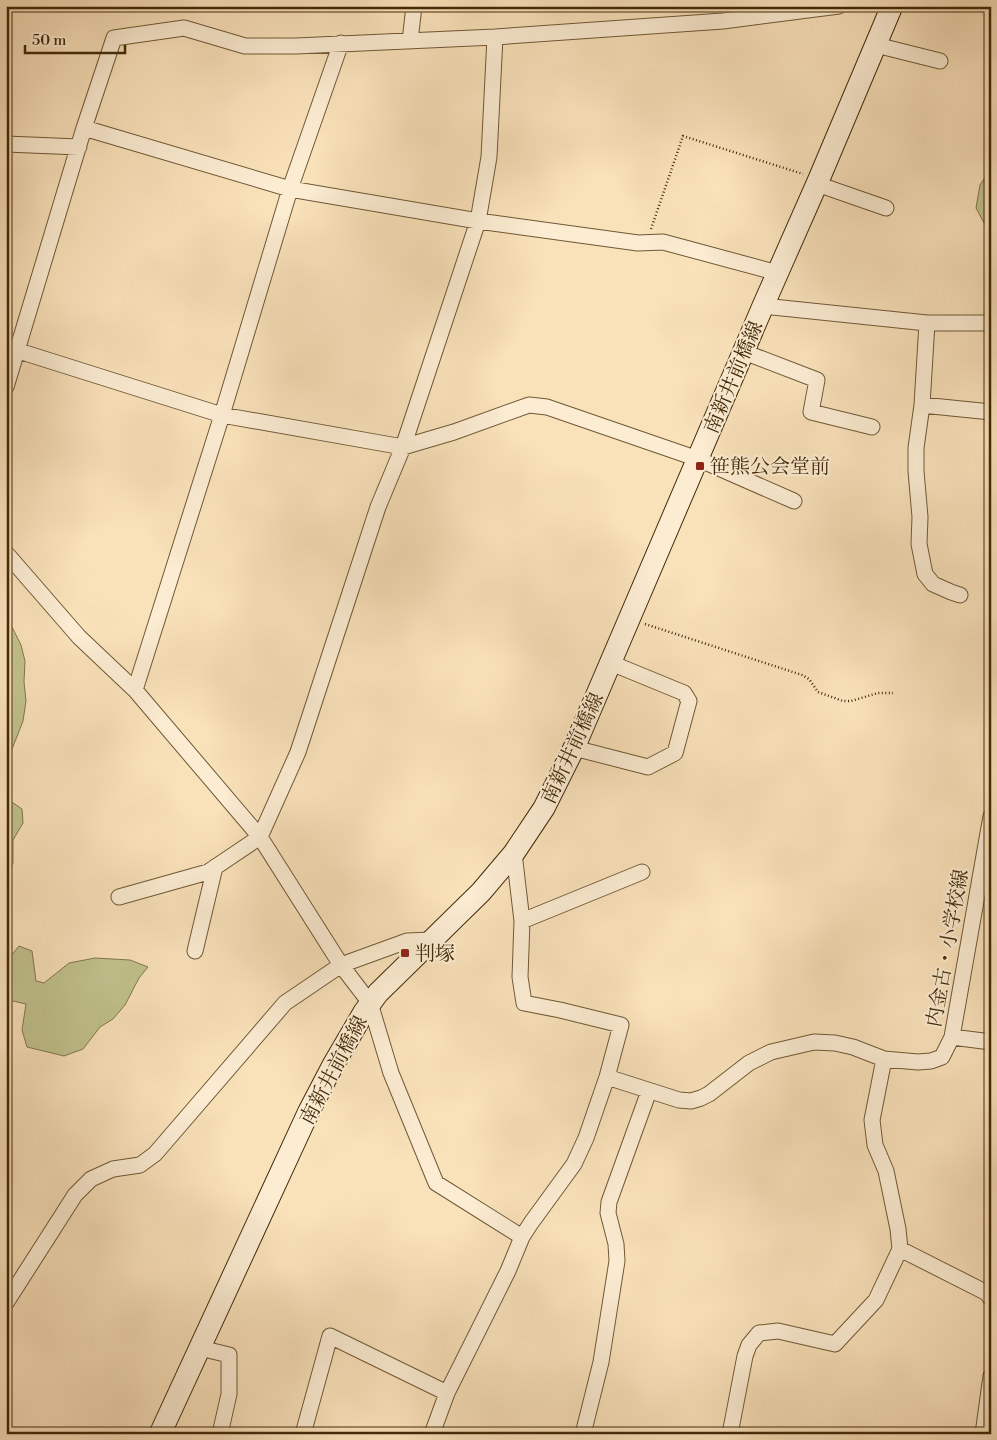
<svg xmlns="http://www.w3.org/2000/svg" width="997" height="1440" viewBox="0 0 997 1440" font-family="'Libre Bodoni','Noto Serif JP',serif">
<rect width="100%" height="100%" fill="#f9e1ba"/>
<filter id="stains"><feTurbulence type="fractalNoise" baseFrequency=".004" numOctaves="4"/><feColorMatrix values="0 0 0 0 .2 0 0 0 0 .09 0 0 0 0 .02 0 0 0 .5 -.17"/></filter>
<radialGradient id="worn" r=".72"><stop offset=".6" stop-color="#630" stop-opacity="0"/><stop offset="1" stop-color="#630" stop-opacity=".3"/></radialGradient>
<!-- green -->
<path fill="#c1c28d" stroke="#82764b" d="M 990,170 L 991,170 L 991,236 L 976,208 L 980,185 Z
M 6,618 L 9,621 L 21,645 L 25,661 L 24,682 L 26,701 L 23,721 L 7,762 L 6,774 Z
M 6,798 L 22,809 L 23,823 L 13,840 L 13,863 L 6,886 L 8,914 L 6,918 Z
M 19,946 L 32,951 L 36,981 L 44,983 L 69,963 L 95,958 L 130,960 L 148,967 L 139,978 L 125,1005 L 113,1019 L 100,1027 L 83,1049 L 64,1056 L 27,1047 L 22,1030 L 26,1004 L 13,1001 L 6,1001 L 6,959 L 10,957 Z"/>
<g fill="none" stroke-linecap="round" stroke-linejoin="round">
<defs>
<path id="street" d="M 410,41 L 414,6
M 876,45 L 940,61
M 84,128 L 290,189 L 478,221 L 638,243 L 663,242 L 778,273
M 6,144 L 79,147
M 817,184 L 886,208
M 763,306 L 927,323 L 991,323
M 927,323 L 922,405 L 916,448 L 916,471 L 920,517 L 919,544 L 925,574 L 933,584 L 951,592 L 960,595
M 6,347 L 222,415 L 403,447 L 454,432 L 529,405 L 547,407 L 698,459 L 794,501
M 744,352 L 817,380 L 811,412 L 872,427
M 6,387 L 84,128 L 114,38 L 184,28 L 245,46 L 296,46 L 495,37 L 723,21 L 839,6
M 922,405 L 991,412
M 6,553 L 79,637 L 135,690 L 260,837 L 341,965 L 370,1003 L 391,1073 L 436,1183 L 522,1237
M 135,690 L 222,415 L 290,189 L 341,43
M 574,748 L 648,767 L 675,753 L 689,701 L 684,693 L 611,663
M 119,897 L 208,872 L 260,837 L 298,752 L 378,507 L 403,447 L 478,221 L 489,157 L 495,37
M 522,921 L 642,872
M 195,951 L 215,867
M 952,1037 L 991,1042
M 884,1059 L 872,1120 L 875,1145 L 886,1171 L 898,1229 L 900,1249 L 987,1293 L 991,1299
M 607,1077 L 679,1100 L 691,1101 L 701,1098 L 709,1094 L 749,1063 L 771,1052 L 814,1042 L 835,1043 L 853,1047 L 884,1059 L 918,1062 L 931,1061 L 942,1057 L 952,1037 L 991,816
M 6,1303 L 75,1195 L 91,1179 L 113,1169 L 140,1165 L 155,1154 L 285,1003 L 341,965 L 407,941 L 432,940
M 200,1348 L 229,1355 L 229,1394 L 220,1434
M 303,1434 L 330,1336 L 447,1393
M 432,1434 L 447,1393 L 508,1271 L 522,1237 L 531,1223 L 574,1164 L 586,1138 L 607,1077 L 621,1025 L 560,1010 L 524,1003 L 520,977 L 522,921 L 514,853
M 583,1434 L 601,1362 L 617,1261 L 616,1244 L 608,1213 L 609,1202 L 649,1091
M 730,1434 L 745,1356 L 749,1345 L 759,1333 L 778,1331 L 835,1344 L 876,1300 L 900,1249
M 983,1434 L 991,1376"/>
<path id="secondary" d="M 160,1434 L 309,1111 L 333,1065 L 364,1012 L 378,993 L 481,892 L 514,853 L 544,808 L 574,748 L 763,306 L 819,179 L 892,6"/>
</defs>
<!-- street casing -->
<use href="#street" stroke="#705835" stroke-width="17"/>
<!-- secondary casing -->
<use href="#secondary" stroke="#422a09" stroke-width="23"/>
<!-- path -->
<path stroke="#422a09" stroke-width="2.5" stroke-dasharray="1 2.5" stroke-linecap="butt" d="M 651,229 L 683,136 L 803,174
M 645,624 L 802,675 L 809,679 L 818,692 L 843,701 L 851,701 L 878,693 L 893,693"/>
<!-- street -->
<use href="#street" stroke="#fbecd2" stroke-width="15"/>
<!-- secondary -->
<use href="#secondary" stroke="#fbecd2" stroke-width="21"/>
</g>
<!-- markers -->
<g fill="#8f2418" stroke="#fbecd2" stroke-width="2">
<rect x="695" y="461" width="10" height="10" rx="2.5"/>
<rect x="400" y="948" width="10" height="10" rx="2.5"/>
</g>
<g text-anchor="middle" stroke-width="4" stroke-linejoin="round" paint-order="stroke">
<!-- street labels -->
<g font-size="20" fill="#422a09" stroke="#fbecd2">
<text transform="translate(733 377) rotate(-67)" y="7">南新井前橋線</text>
<text transform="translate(572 748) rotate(-65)" y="7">南新井前橋線</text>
<text transform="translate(947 948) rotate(-80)" y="7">内金古・小学校線</text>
<text transform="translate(333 1070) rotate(-62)" y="7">南新井前橋線</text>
</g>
<!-- poi labels -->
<g font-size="20" fill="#422a09" stroke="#fbecd2" text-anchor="start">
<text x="710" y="473">笹熊公会堂前</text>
<text x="415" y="960">判塚</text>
</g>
</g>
<!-- margin -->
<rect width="997" height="1440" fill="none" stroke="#f9e1ba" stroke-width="25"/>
<rect x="8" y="8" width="982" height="1425" fill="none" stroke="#422a09" stroke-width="2.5"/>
<rect x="12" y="12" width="972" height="1415" fill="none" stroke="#422a09"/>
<!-- scale -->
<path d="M25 45v8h100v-8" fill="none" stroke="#422a09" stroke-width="2.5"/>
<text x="32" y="45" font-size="15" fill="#422a09" stroke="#fbecd2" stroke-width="4" paint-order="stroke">50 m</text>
<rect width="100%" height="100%" filter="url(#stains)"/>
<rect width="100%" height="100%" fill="url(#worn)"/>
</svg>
